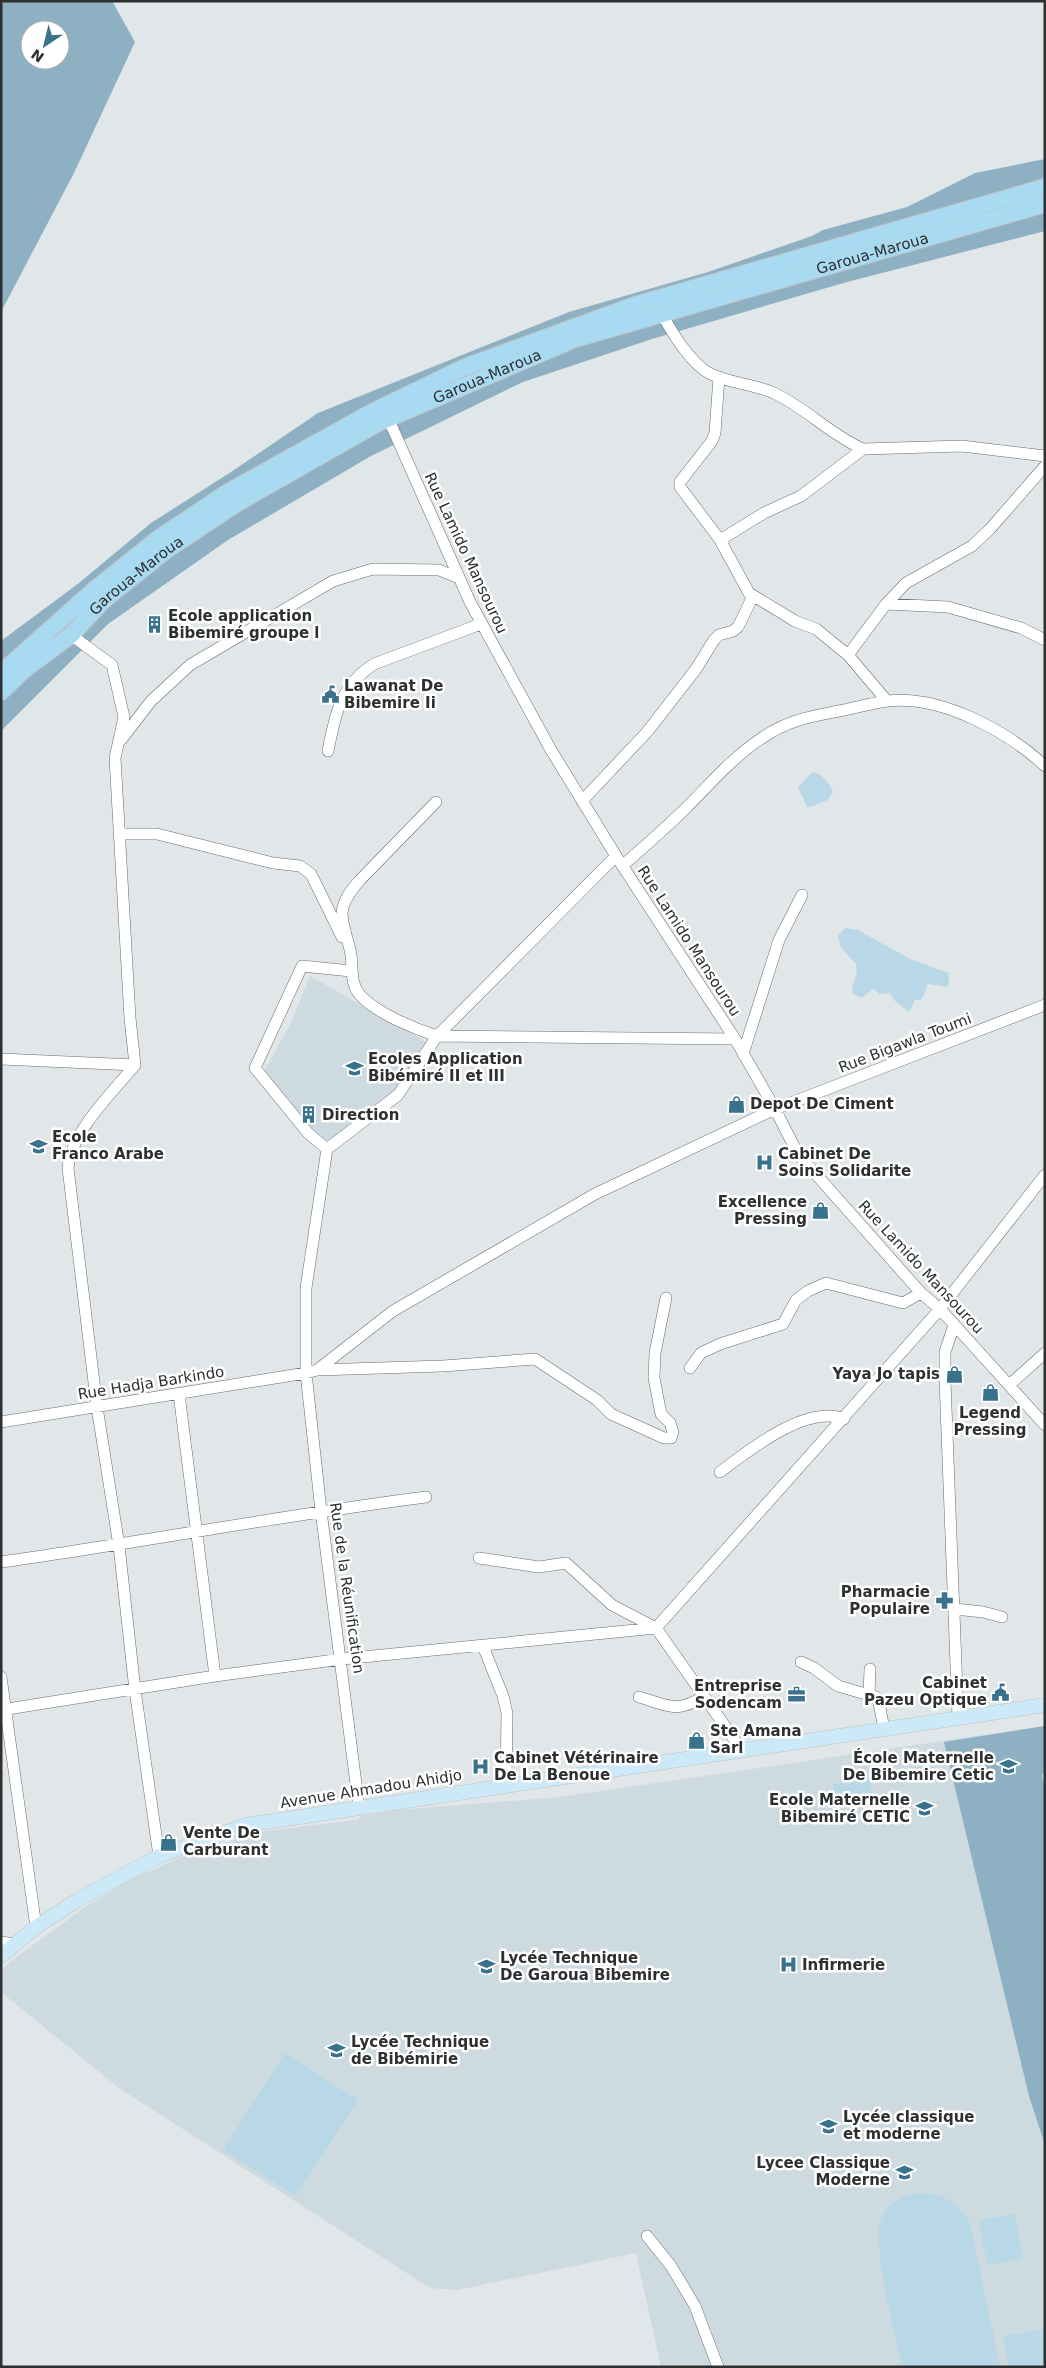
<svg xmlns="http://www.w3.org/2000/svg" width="1046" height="2368" viewBox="0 0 1046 2368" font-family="'DejaVu Sans',sans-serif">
<rect width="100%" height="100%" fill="#e1e6e8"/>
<!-- built -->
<path fill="#cddae0" d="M 310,976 L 428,1043 L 396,1093 L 341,1138 L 316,1141 L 261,1077 L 292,1021 Z
M 1045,1726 L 1045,2367 L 661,2367 L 636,2253 L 457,2290 L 430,2288 L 119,2088 L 1,1992 L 1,1971 L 10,1962 L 85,1907 L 130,1880 L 191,1853 L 258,1832 L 357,1820 L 362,1816 L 398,1810 L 560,1797 Z"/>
<!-- green -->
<path fill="#b9d8e7" d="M 812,772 C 823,774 829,783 833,792 L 828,800 L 808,808 L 798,788 Z
M 845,928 L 858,930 L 910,959 L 948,973 L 949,983 L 947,987 L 928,984 L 922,999 L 915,1000 L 909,1012 L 894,1000 L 890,993 L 880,994 L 873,989 L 862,998 L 852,993 L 853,983 L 857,974 L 856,964 L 841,948 L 838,936 Z
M 870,1779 L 873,1802 L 836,1807 L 833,1784 Z
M 285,2053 L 358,2100 L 296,2196 L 223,2150 Z
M 921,2193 C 944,2195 959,2202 970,2223 L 1000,2367 L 902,2367 C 896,2336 871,2245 881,2219 C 889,2201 903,2195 921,2193 Z
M 1015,2214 L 1023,2259 L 987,2265 L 979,2220 Z
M 1045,2329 L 1045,2367 L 1008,2367 L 1003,2336 Z"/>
<!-- forest -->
<path fill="#8db1c3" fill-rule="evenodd" d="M 1,1 L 112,1 L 135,42 L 74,173 L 1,312 ZM 30,30 L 60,30 L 60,60 L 30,60 Z
M 1045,159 L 1045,231 L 847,282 L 652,339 L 523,382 L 371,456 L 228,540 L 108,624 L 1,731 L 1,641 L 79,583 L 151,523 L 231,472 L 318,413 L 569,312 L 708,272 L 812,236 L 823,230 L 907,207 L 975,173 Z
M 1045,1726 L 1045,1771 L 1042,1775 L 1045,1790 L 1045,2145 L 1029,2096 L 944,1742 Z"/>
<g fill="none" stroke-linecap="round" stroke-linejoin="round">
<defs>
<path id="minor" d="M 662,314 C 672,333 693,367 713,375 C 733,384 756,384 776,394 C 807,409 831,435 863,449 L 962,446 L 1045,456
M 719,377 L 715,433 L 712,441 L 680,482 L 680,487 L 720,540 L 749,593 L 795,621 L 816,629 L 821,633 L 848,655 L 887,701
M 388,418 L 470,602 L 551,750 L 616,856 L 735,1039 L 775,1109 L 798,1154 L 921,1293 L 940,1309 L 1045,1425
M 720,540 L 764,513 L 801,496 L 863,449
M 886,604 L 948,607 L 1021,628 L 1045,640
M 71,635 L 112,665 L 124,717 L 115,758 L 130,1018 L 135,1065 C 112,1093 71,1132 68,1168 L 97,1407 L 119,1546 L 135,1690 L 159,1856
M 848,655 L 886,604 L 906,583 L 972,546 L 990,529 L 1045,466
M 121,740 L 151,701 L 190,665 L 333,581 L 373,569 L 439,570 L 459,578
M 328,751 C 335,714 341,685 374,664 L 481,624
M 582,801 L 647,732 L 696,669 L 714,640 L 719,635 L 733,631 L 738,627 L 753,596
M 436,802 L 360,880 C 352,889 343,900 342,913 C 342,927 349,941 351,955 C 353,968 350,984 360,995 C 376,1013 415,1029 437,1036 L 735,1039
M 120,834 L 157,834 L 273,863 L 300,866 L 311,874 L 342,937
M 622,866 C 644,847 666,828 687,807 C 711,783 733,757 762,738 C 788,720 809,717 839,711 C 855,708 872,703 888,701 C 941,695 1007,731 1045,766
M 743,1054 L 779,940 L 802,895
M 1,1059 L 135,1065
M 327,1149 L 308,1133 L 255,1068 L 302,966 L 351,971
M 954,1325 L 945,1352 L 945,1381 L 958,1717
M 690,1368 L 701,1353 L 720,1344 L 783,1324 L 796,1300 L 808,1291 L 826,1283 L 903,1303 L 921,1293
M 317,1370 L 443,1366 L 535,1359 L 597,1400 L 611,1414 L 664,1438 L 671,1438 L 673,1432 L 670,1423 L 661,1414 L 654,1378 L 655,1353 L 666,1298
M 1009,1385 L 1045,1353
M 179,1394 L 215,1676
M 1,1422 L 306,1373 L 317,1370 L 393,1311 L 595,1194 L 775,1109 L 1045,1005
M 720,1472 C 749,1450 807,1404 844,1419
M 479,1558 L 539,1567 L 566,1563 L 612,1605 L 656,1628 L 741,1749
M 1,1562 C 143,1542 284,1515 426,1497
M 955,1609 L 983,1612 L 1002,1617
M 483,1646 L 503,1696 L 507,1713 L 506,1785
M 801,1662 L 814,1668 L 838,1686 L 876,1697 L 879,1703 L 884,1729
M 1,1677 L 36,1927
M 869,1695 L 870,1669
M 639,1697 C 667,1705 675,1714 703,1697
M 1,1710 L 215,1676 L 342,1659 L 656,1628 L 940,1309 L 1045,1175
M 359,1807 L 321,1511 L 306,1373 L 306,1288 L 327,1149 L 398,1095 L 437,1036 L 616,856
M 1,1942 L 14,1944
M 647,2236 L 671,2266 L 695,2306 L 718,2367"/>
<path id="major" d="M 1,1956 L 36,1927 L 76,1901 L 159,1856 L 246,1825 L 1045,1705"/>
<g id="highway">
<path d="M 1,673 L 94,590 L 159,538 L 228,492 L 372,412 L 465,367 L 635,305 L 1045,187"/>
<path id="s1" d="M 1,692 L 24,670 L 71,635 L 104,600 L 168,549 L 236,504 L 378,423 L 575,339 L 1045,204"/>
</g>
</defs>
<!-- minor casing -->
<use href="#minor" stroke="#686c6e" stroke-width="12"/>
<!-- major casing -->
<use href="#major" stroke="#c0c1c1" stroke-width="15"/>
<!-- highway casing -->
<use href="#highway" stroke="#c0c1c1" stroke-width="18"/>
<!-- minor -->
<use href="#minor" stroke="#fff" stroke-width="11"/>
<!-- major -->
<use href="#major" stroke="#cbe9f7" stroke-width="14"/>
<!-- highway -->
<use href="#highway" stroke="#a8daf2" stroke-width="16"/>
</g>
<!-- icons -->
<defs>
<symbol id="building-bare" viewBox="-9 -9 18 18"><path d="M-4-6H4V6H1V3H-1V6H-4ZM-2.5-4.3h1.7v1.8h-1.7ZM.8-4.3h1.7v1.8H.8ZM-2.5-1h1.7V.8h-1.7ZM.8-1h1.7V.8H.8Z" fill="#39728c" stroke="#fff" stroke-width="2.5" paint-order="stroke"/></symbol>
<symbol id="civic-bare" viewBox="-9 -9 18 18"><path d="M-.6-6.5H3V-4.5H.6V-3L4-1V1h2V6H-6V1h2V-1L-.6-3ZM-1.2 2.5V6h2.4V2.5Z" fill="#39728c" stroke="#fff" stroke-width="2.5" paint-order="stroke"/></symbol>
<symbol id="school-bare" viewBox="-9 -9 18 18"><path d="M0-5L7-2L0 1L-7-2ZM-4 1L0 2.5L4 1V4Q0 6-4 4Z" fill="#39728c" stroke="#fff" stroke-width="2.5" paint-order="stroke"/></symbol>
<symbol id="shop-bare" viewBox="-9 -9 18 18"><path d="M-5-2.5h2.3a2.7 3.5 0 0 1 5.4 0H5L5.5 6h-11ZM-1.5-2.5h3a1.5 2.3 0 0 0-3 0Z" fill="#39728c" stroke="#fff" stroke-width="2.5" paint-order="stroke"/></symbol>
<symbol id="hospital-bare" viewBox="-9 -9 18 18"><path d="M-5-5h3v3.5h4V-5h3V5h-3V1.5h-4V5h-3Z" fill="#39728c" stroke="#fff" stroke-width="2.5" paint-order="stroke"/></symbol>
<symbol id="pharmacy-bare" viewBox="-9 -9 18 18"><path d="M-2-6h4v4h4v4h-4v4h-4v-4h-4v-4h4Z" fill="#39728c" stroke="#fff" stroke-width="2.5" paint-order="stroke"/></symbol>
<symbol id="office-bare" viewBox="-9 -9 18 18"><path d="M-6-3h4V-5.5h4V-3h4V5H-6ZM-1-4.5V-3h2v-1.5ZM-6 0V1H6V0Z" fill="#39728c" stroke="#fff" stroke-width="2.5" paint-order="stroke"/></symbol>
</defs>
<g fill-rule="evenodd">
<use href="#building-bare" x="142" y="612" width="25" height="25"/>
<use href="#civic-bare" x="318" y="682" width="25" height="25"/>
<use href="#school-bare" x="342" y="1056" width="25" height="25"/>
<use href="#shop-bare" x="724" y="1092" width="25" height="25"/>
<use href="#building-bare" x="296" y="1102" width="25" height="25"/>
<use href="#school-bare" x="26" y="1134" width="25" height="25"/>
<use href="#hospital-bare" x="752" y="1150" width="25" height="25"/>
<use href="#shop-bare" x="808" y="1198" width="25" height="25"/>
<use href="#shop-bare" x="942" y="1362" width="25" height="25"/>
<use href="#shop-bare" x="978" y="1380" width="25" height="25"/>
<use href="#pharmacy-bare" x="932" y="1588" width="25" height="25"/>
<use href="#civic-bare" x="988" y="1680" width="25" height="25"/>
<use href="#office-bare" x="784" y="1682" width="25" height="25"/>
<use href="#shop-bare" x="684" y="1728" width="25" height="25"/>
<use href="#hospital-bare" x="468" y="1754" width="25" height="25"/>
<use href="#school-bare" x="996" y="1754" width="25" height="25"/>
<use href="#school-bare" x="912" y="1796" width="25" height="25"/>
<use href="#shop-bare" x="156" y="1830" width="25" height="25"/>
<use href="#hospital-bare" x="776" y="1952" width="25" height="25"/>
<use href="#school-bare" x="474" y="1954" width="25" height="25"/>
<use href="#school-bare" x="324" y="2038" width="25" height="25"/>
<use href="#school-bare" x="816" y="2114" width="25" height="25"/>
<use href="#school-bare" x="892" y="2160" width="25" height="25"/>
</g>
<g text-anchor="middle" stroke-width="5" stroke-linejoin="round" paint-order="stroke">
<!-- street labels -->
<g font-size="15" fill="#2d2f30" stroke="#fff">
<text dy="5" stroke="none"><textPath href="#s1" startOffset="989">Garoua-Maroua</textPath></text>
<text dy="5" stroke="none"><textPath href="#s1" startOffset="584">Garoua-Maroua</textPath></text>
<text transform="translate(466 553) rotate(65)" y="5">Rue Lamido Mansourou</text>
<text dy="5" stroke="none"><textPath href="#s1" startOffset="179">Garoua-Maroua</textPath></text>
<text transform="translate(689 941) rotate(57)" y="5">Rue Lamido Mansourou</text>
<text transform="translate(905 1043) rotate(-21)" y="5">Rue Bigawla Toumi</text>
<text transform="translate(921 1267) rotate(47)" y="5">Rue Lamido Mansourou</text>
<text transform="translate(151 1383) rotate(-9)" y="5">Rue Hadja Barkindo</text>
<text transform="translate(347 1588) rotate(82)" y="5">Rue de la Réunification</text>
<text transform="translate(371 1789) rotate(-9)" y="5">Avenue Ahmadou Ahidjo</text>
</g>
<!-- poi labels -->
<g font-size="15" font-weight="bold" fill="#2d2f30" stroke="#fff" text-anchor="start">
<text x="168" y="621">Ecole application<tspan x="168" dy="17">Bibemiré groupe l</tspan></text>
<text x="344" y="691">Lawanat De<tspan x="344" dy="17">Bibemire Ii</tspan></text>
<text x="368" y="1064">Ecoles Application<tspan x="368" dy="17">Bibémiré II et III</tspan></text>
<text x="750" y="1109">Depot De Ciment</text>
<text x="322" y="1120">Direction</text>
<text x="52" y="1142">Ecole<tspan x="52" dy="17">Franco Arabe</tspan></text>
<text x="778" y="1159">Cabinet De<tspan x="778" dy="17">Soins Solidarite</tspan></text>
<text x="807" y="1207" text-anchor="end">Excellence<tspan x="807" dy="17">Pressing</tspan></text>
<text x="940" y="1379" text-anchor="end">Yaya Jo tapis</text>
<text x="990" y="1418" text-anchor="middle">Legend<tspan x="990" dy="17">Pressing</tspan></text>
<text x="930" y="1597" text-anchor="end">Pharmacie<tspan x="930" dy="17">Populaire</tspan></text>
<text x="987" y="1688" text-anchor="end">Cabinet<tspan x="987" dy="17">Pazeu Optique</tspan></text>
<text x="782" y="1691" text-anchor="end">Entreprise<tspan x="782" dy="17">Sodencam</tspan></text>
<text x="710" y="1736">Ste Amana<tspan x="710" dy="17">Sarl</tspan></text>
<text x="494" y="1763">Cabinet Vétérinaire<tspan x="494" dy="17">De La Benoue</tspan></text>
<text x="994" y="1763" text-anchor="end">École Maternelle<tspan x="994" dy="17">De Bibemire Cetic</tspan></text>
<text x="910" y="1805" text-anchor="end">Ecole Maternelle<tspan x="910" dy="17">Bibemiré CETIC</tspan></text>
<text x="183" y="1838">Vente De<tspan x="183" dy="17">Carburant</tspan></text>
<text x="500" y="1963">Lycée Technique<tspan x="500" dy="17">De Garoua Bibemire</tspan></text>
<text x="802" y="1970">Infirmerie</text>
<text x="351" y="2047">Lycée Technique<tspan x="351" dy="17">de Bibémirie</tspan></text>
<text x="843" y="2122">Lycée classique<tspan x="843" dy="17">et moderne</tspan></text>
<text x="890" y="2168" text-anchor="end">Lycee Classique<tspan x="890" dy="17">Moderne</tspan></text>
</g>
</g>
<!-- border -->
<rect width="1046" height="2368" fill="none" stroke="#2d2f30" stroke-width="5"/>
<!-- north arrow -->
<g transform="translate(45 45) rotate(215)"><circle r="24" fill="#ffffff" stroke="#abacac"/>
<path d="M0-4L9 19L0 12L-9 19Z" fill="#39728c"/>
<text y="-8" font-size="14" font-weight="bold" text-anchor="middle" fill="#2d2f30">N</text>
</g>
</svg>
